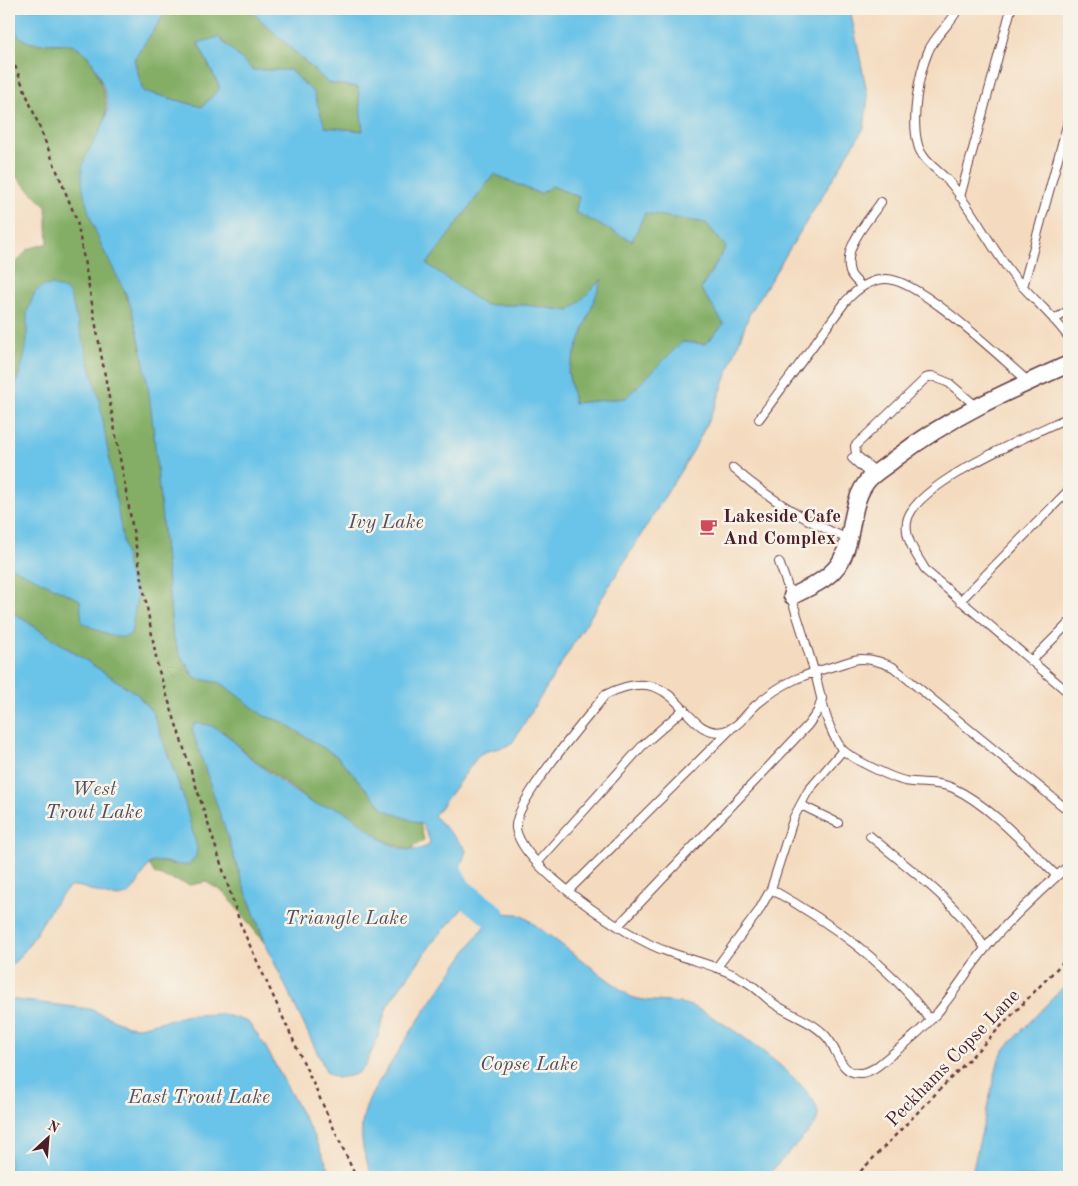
<svg xmlns="http://www.w3.org/2000/svg" width="1078" height="1186" viewBox="0 0 1078 1186" font-family="'Old Standard TT',serif">
<rect width="100%" height="100%" fill="#f7f3e8"/>
<filter id="ink" filterUnits="userSpaceOnUse"><feTurbulence type="fractalNoise" baseFrequency=".02" numOctaves="2"/><feDisplacementMap in="SourceGraphic" scale="10" xChannelSelector="R" yChannelSelector="G"/><feConvolveMatrix kernelMatrix="1 2 1 2 8 2 1 2 1" color-interpolation-filters="sRGB"/></filter>
<filter id="wash" filterUnits="userSpaceOnUse"><feTurbulence type="fractalNoise" baseFrequency=".0096" numOctaves="4" result="noise"/><feDisplacementMap in="SourceGraphic" scale="20" xChannelSelector="R" yChannelSelector="G"/><feGaussianBlur stdDeviation="1.12" result="paint"/><feColorMatrix in="noise" values="0 0 0 0 0 0 0 0 0 0 0 0 0 0 0 0 0 1.4 0 .05"/><feComposite in="paint" operator="in"/></filter>
<g filter="url(#wash)">
<rect width="100%" height="100%" fill="#f4dbbf"/>
<!-- forest -->
<path fill="#84ae66" stroke="#676648" d="M 168,9 L 249,9 L 328,83 L 358,87 L 364,131 L 324,127 L 314,93 L 290,70 L 252,70 L 218,37 L 198,44 L 220,88 L 202,107 L 143,91 L 134,59 Z
M 9,17 C 11,22 14,31 18,34 C 48,59 80,20 100,81 C 104,95 107,104 105,118 L 124,291 L 133,312 L 150,391 L 173,636 L 179,653 L 195,678 L 221,683 L 264,716 L 281,721 L 338,757 L 385,810 L 420,823 L 424,840 L 409,850 L 385,841 L 337,808 L 315,805 L 252,758 L 223,731 L 241,878 L 266,945 L 225,893 L 206,882 L 190,885 L 155,874 L 149,864 L 158,861 L 174,865 L 183,796 L 153,713 L 137,694 L 9,610 L 9,271 L 28,249 L 48,243 L 46,206 L 9,170 Z
M 494,174 L 540,194 L 552,186 L 579,197 L 632,241 L 645,213 L 706,223 L 726,247 L 701,289 L 724,324 L 705,344 L 682,342 L 626,398 L 574,403 L 568,372 L 601,280 L 571,311 L 525,305 L 484,305 L 426,264 Z"/>
<!-- water -->
<path fill="#6bc3e8" stroke="#5a718a" fill-rule="evenodd" d="M 9,9 L 168,9 L 134,59 L 143,91 L 202,107 L 220,88 L 198,43 L 218,37 L 253,70 L 290,70 L 314,93 L 325,127 L 363,131 L 358,87 L 328,83 L 249,9 L 850,9 L 868,97 L 864,128 L 749,315 L 715,407 L 693,451 L 512,743 C 501,750 490,748 479,755 L 434,816 L 464,847 L 466,851 L 457,875 L 471,892 L 471,899 L 433,942 L 388,1004 L 376,1042 L 364,1068 L 354,1075 L 337,1078 L 327,1073 L 266,945 L 241,878 L 192,729 L 195,723 C 221,723 235,744 252,759 C 267,771 299,796 314,804 C 321,807 330,805 337,808 C 367,820 391,863 428,846 L 430,841 L 423,825 L 385,810 L 338,757 L 281,721 L 264,716 L 221,683 L 195,678 L 179,653 L 173,636 C 168,583 163,531 158,478 C 153,423 148,368 133,314 C 127,291 113,270 103,249 C 94,229 84,202 82,180 C 78,151 111,130 107,102 C 104,85 94,56 77,47 C 57,37 28,54 15,30 C 11,22 9,17 9,9 ZM 494,174 L 540,194 L 552,186 L 579,197 L 575,212 L 632,241 L 645,213 L 706,223 L 726,247 L 701,289 L 724,324 L 705,344 L 682,342 L 626,398 L 574,403 L 568,372 L 602,279 L 570,311 L 525,305 L 484,305 L 427,264 Z
M 52,285 L 66,290 L 70,295 L 99,398 L 128,571 L 137,596 L 131,634 C 119,644 95,628 82,623 L 80,600 L 9,566 L 9,405 L 24,359 L 27,340 L 27,312 L 35,292 L 43,286 Z
M 9,610 L 137,694 L 153,713 L 183,796 L 197,848 L 196,856 L 189,865 C 176,867 160,857 149,864 C 130,895 131,904 93,891 C 85,888 79,885 70,887 C 44,908 36,946 9,967 Z
M 499,913 L 517,914 L 526,918 L 631,997 C 652,1004 672,999 691,1006 C 718,1016 820,1086 818,1115 C 818,1118 816,1123 814,1126 L 766,1177 L 372,1177 C 366,1160 360,1144 362,1125 C 364,1101 382,1077 395,1057 C 425,1008 459,962 492,915 Z
M 1069,981 L 1069,1177 L 971,1177 L 999,1058 L 1007,1046 Z
M 9,999 L 90,1009 L 128,1026 L 139,1027 L 189,1015 L 223,1014 L 248,1022 L 264,1044 L 312,1133 L 333,1177 L 9,1177 Z"/>
<g fill="none" stroke-linecap="round" stroke-linejoin="round">
<!-- river -->
<path stroke="#6bc3e8" stroke-width="26" d="M 449,871 L 459,890 L 492,915"/>
</g>
</g>
<g filter="url(#ink)">
<g fill="none" stroke-linecap="round" stroke-linejoin="round">
<defs>
<path id="service" d="M 958,9 C 951,24 934,36 928,52 C 918,76 911,120 918,145 C 922,162 942,172 952,185 C 973,212 989,243 1009,270 C 1027,295 1052,313 1069,338
M 960,197 L 1011,9
M 862,287 C 858,282 851,277 850,272 C 842,247 869,220 881,202
M 1023,287 L 1069,118
M 1054,320 L 1069,310
M 1069,417 C 1036,433 912,484 907,522 C 904,539 918,557 926,571 L 1069,693
M 759,419 L 846,301 C 856,290 868,280 885,279 C 917,277 1002,359 1029,382
M 852,458 L 873,477
M 733,468 C 769,499 805,521 848,539
M 877,473 L 856,455 L 855,446 L 926,378 L 932,376 L 949,383 L 976,406
M 779,562 C 793,600 804,638 816,677 C 822,701 827,728 841,748 C 849,758 892,778 905,781 C 921,784 938,781 953,788 C 990,805 1028,848 1057,876
M 960,601 L 1069,490
M 1031,661 L 1069,623
M 801,805 L 838,823
M 1069,811 L 893,667 C 883,663 874,659 863,659 C 855,658 845,663 838,665 C 803,675 784,681 756,705 C 746,714 738,728 724,731 C 681,740 680,656 605,695 C 586,720 513,802 516,828 C 521,867 629,939 666,951 C 693,961 720,966 745,981 C 756,987 764,996 773,1003 C 791,1016 815,1021 829,1040 C 838,1052 841,1075 861,1073 C 873,1072 882,1062 891,1055 C 908,1042 924,1028 938,1012 C 958,988 973,961 995,937 C 1017,912 1044,888 1069,865
M 870,836 C 912,871 956,901 985,948
M 537,863 L 643,745 L 684,709
M 771,889 C 831,923 889,964 930,1020
M 568,891 L 730,730
M 618,926 L 808,725 L 818,711 L 822,698
M 717,967 L 758,912 L 771,889 L 794,817 L 808,791 L 843,750"/>
<path id="minor" d="M 792,596 C 806,589 823,582 834,570 C 857,546 846,505 869,479 C 877,471 888,465 896,458 C 949,417 1008,391 1069,364"/>
</defs>
<!-- service casing -->
<use href="#service" stroke="#643b41" stroke-width="10"/>
<!-- minor casing -->
<use href="#minor" stroke="#643b41" stroke-width="19"/>
<!-- path -->
<path stroke="#643b41" stroke-width="2.5" stroke-dasharray="4 4" stroke-linecap="butt" d="M 9,51 L 77,221 L 158,668 L 241,926 L 356,1177
M 855,1177 L 1069,956"/>
<!-- service -->
<use href="#service" stroke="#fff" stroke-width="8"/>
<!-- minor -->
<use href="#minor" stroke="#fff" stroke-width="16"/>
</g>
</g>
<!-- icons -->
<defs>
<symbol id="cafe-bare" viewBox="-9 -9 18 18"><path d="M-5.5-4.5H6V0H3Q3 3.5 0 3.5H-2.5Q-5.5 3.5-5.5 0ZM3-3.2v2h1.7v-2ZM-6 4.5H4V6H-6Z" fill="#d1495b" stroke="#f7f3e8" stroke-width="2.5" paint-order="stroke"/></symbol>
</defs>
<g fill-rule="evenodd">
<use href="#cafe-bare" x="696" y="514" width="25" height="25"/>
</g>
<g text-anchor="middle" stroke-width="5" stroke-linejoin="round" paint-order="stroke">
<!-- poi labels -->
<g font-size="19" font-weight="bold" fill="#4a1f2b" stroke="#f7f3e8" text-anchor="start">
<text x="723" y="522">Lakeside Cafe<tspan x="723" dy="22">And Complex</tspan></text>
</g>
<!-- street labels -->
<g font-size="19" fill="#4a1f2b" stroke="#f7f3e8">
<text transform="translate(952 1057) rotate(-46)" y="7">Peckhams Copse Lane</text>
</g>
<!-- water labels -->
<g font-size="20" font-style="italic" fill="#545064" stroke="#f7f3e8">
<text x="386" y="528">Ivy Lake</text>
<text x="94" y="795">West<tspan x="94" dy="23">Trout Lake</tspan></text>
<text x="346" y="924">Triangle Lake</text>
<text x="529" y="1070">Copse Lake</text>
<text x="199" y="1103">East Trout Lake</text>
</g>
</g>
<!-- margin -->
<rect width="1078" height="1186" fill="none" stroke="#f7f3e8" stroke-width="30"/>
<!-- north arrow -->
<g transform="translate(48 1138) rotate(26)" stroke="#f7f3e8" stroke-width="4" paint-order="stroke">
<path d="M0-4L9 19L0 12L-9 19Z" fill="#4a1f2b"/>
<text y="-8" font-size="14" font-weight="bold" text-anchor="middle" fill="#4a1f2b">N</text>
</g>
</svg>
